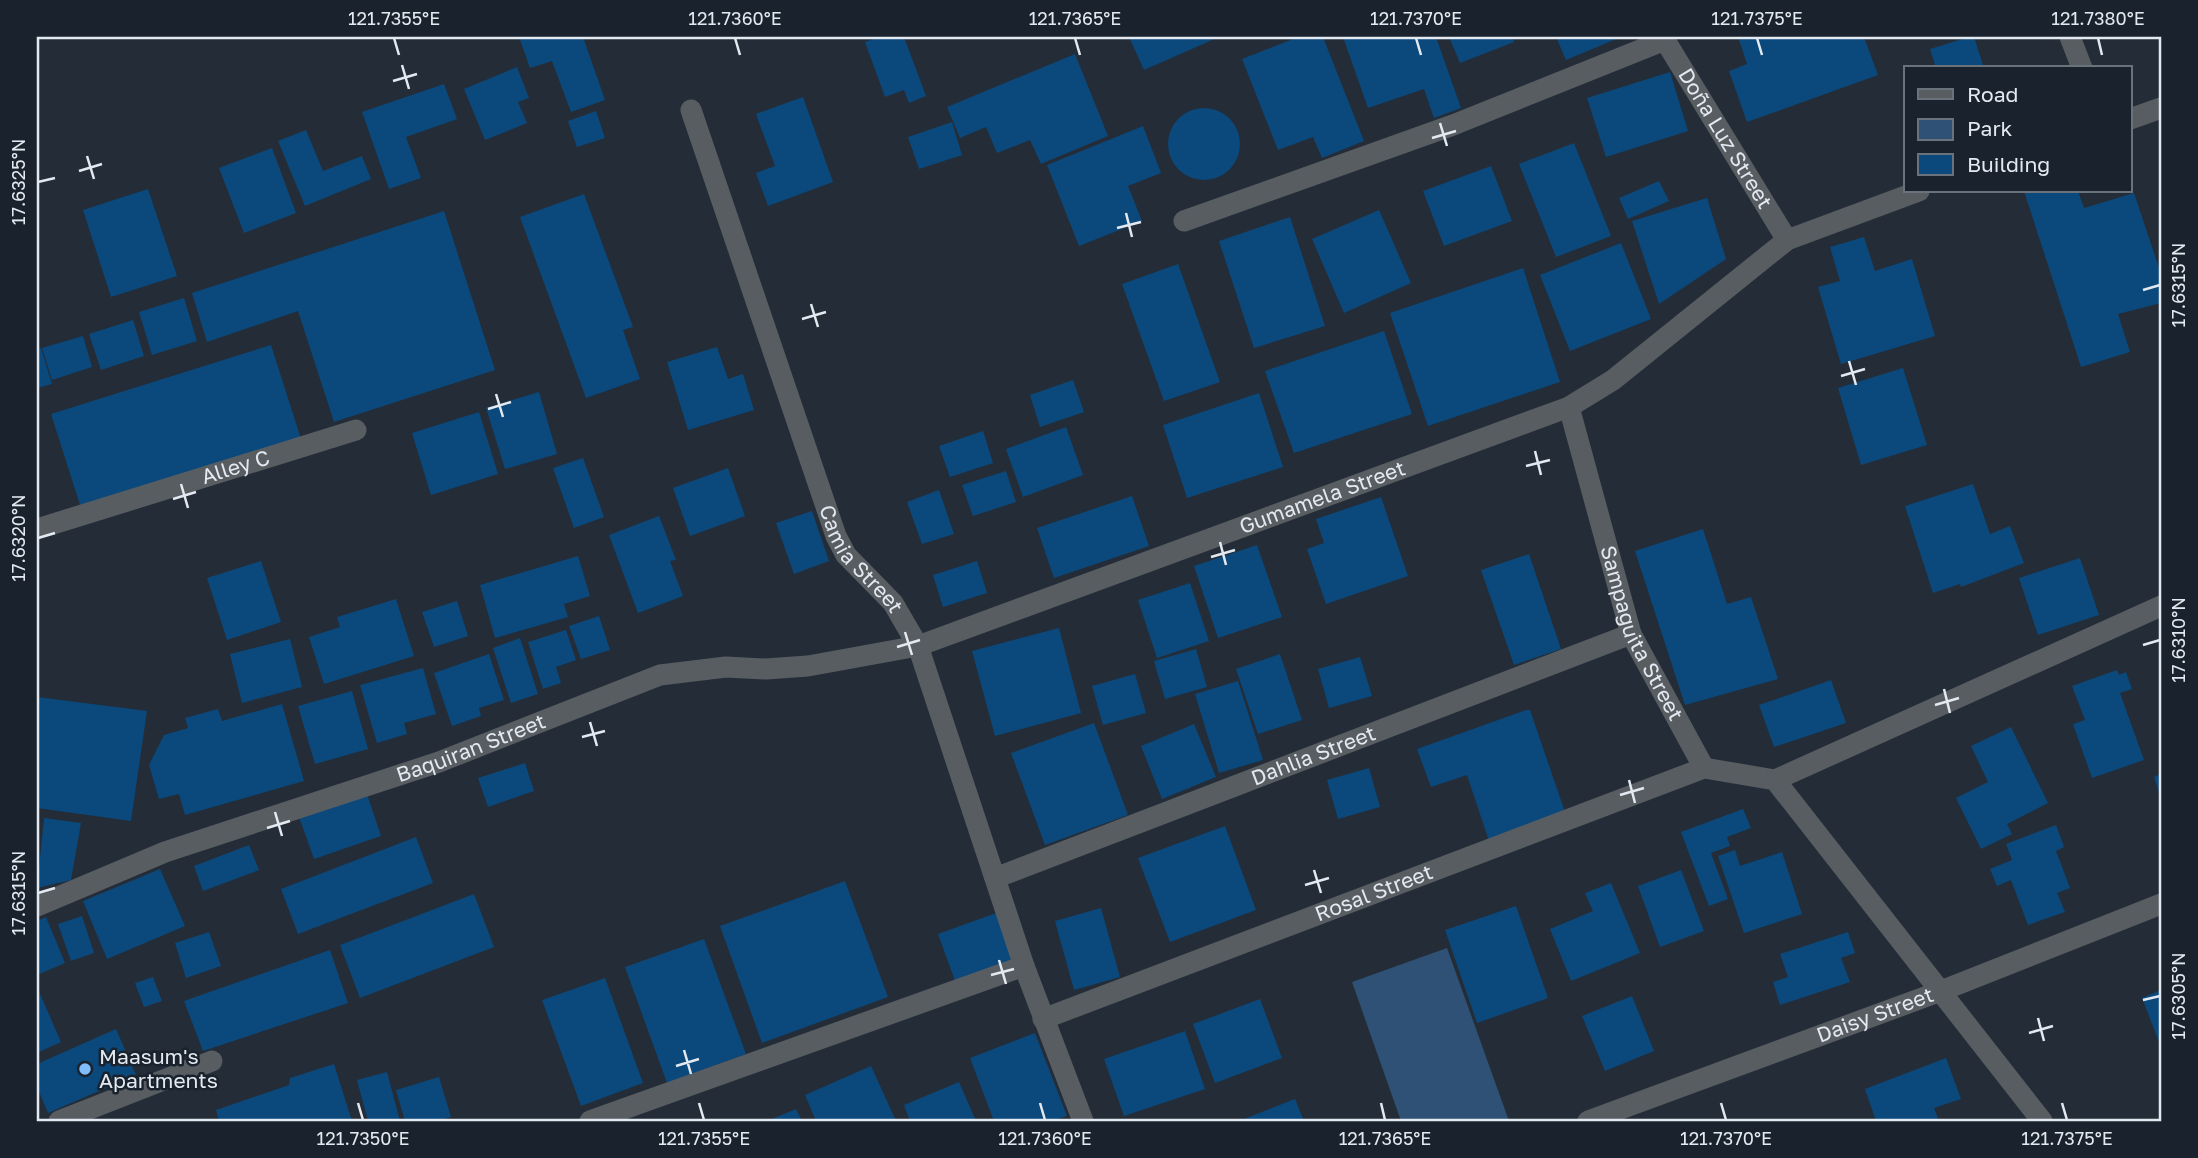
<svg xmlns="http://www.w3.org/2000/svg" width="2198" height="1158" viewBox="0 0 2198 1158" font-family="'Golos Text',sans-serif">
<rect width="100%" height="100%" fill="#242d37"/>
<!-- green -->
<path fill="#2e5175" d="M 1447,948 L 1509,1121 L 1401,1121 L 1352,982 Z"/>
<!-- building -->
<path fill="#0b487b" d="M 519,37 L 583,37 L 605,100 L 571,112 L 552,61 L 530,68 Z
M 879,37 L 904,37 L 926,96 L 909,103 L 904,90 L 885,97 L 865,42 Z
M 1129,37 L 1219,37 L 1144,70 Z
M 1298,37 L 1323,37 L 1364,141 L 1322,158 L 1313,137 L 1278,150 L 1242,59 Z
M 1343,37 L 1436,37 L 1461,108 L 1434,118 L 1424,89 L 1368,108 Z
M 1449,37 L 1512,37 L 1514,42 L 1460,63 Z
M 1556,37 L 1621,37 L 1566,60 Z
M 1738,37 L 1864,37 L 1878,75 L 1747,122 L 1729,71 L 1747,64 Z
M 1969,37 L 1974,37 L 1984,68 L 1936,68 L 1930,49 Z
M 1075,54 L 1108,136 L 1041,164 L 1030,140 L 997,153 L 986,127 L 960,138 L 947,107 Z
M 517,67 L 529,98 L 518,102 L 527,123 L 485,140 L 464,89 Z
M 1670,72 L 1688,131 L 1606,157 L 1587,98 Z
M 444,84 L 457,119 L 406,137 L 421,178 L 389,189 L 362,112 Z
M 803,97 L 833,182 L 768,206 L 756,173 L 775,166 L 756,114 Z
M1168 144a36 36 0 1 1 72 0a36 36 0 1 1-72 0Z
M 596,111 L 605,138 L 577,147 L 568,121 Z
M 952,122 L 962,155 L 919,169 L 908,137 Z
M 1143,126 L 1161,173 L 1128,186 L 1142,221 L 1079,246 L 1047,165 Z
M 306,130 L 323,171 L 362,156 L 371,179 L 305,206 L 278,141 Z
M 1574,143 L 1611,236 L 1556,257 L 1519,164 Z
M 272,148 L 296,213 L 244,233 L 219,168 Z
M 1491,166 L 1512,221 L 1444,246 L 1423,191 Z
M 1659,181 L 1669,201 L 1628,219 L 1619,198 Z
M 148,189 L 177,276 L 111,297 L 83,210 Z
M 2024,191 L 2078,191 L 2084,208 L 2134,193 L 2161,274 L 2161,303 L 2118,314 L 2130,352 L 2081,367 Z
M 584,194 L 633,327 L 623,330 L 640,379 L 586,398 L 520,217 Z
M 1707,198 L 1726,259 L 1659,304 L 1632,221 Z
M 1379,210 L 1411,283 L 1344,313 L 1312,239 Z
M 444,211 L 495,370 L 334,422 L 298,311 L 207,342 L 192,293 Z
M 1290,217 L 1325,326 L 1254,348 L 1219,241 Z
M 1864,237 L 1875,271 L 1912,259 L 1935,336 L 1841,364 L 1818,287 L 1840,281 L 1830,247 Z
M 1621,243 L 1651,319 L 1570,351 L 1540,275 Z
M 1178,264 L 1220,382 L 1164,401 L 1122,284 Z
M 1523,268 L 1560,382 L 1428,426 L 1390,313 Z
M 184,298 L 197,341 L 152,355 L 139,312 Z
M 133,320 L 144,356 L 101,370 L 89,334 Z
M 1384,331 L 1412,414 L 1294,453 L 1265,371 Z
M 83,336 L 92,367 L 52,380 L 42,348 Z
M 271,345 L 301,439 L 81,508 L 51,414 Z
M 717,347 L 728,379 L 743,374 L 754,410 L 688,430 L 667,362 Z
M 41,348 L 52,384 L 37,388 L 37,349 Z
M 1903,368 L 1927,445 L 1861,465 L 1838,388 Z
M 1073,380 L 1084,412 L 1040,427 L 1030,395 Z
M 539,392 L 557,454 L 505,469 L 486,408 Z
M 1259,393 L 1283,467 L 1187,498 L 1163,425 Z
M 479,412 L 498,474 L 431,495 L 412,433 Z
M 1066,427 L 1083,475 L 1023,497 L 1006,449 Z
M 983,431 L 993,463 L 950,477 L 939,446 Z
M 583,458 L 604,517 L 574,528 L 553,468 Z
M 728,468 L 745,516 L 690,536 L 673,488 Z
M 1006,471 L 1016,502 L 973,516 L 962,485 Z
M 1973,484 L 1990,534 L 2010,526 L 2024,563 L 1961,587 L 1960,584 L 1933,593 L 1905,506 Z
M 939,490 L 954,534 L 922,544 L 907,502 Z
M 1132,496 L 1149,546 L 1054,578 L 1037,528 Z
M 1381,497 L 1408,576 L 1326,604 L 1307,549 L 1324,543 L 1316,519 Z
M 812,511 L 829,561 L 794,574 L 776,523 Z
M 659,516 L 676,560 L 670,561 L 683,596 L 638,613 L 609,535 Z
M 1703,529 L 1727,604 L 1751,597 L 1778,679 L 1685,705 L 1635,551 Z
M 1257,545 L 1282,617 L 1218,638 L 1194,566 Z
M 1529,554 L 1561,649 L 1514,665 L 1481,570 Z
M 578,556 L 590,596 L 564,604 L 568,617 L 495,638 L 480,585 Z
M 2080,558 L 2099,615 L 2038,635 L 2019,578 Z
M 261,561 L 281,622 L 227,640 L 207,578 Z
M 977,561 L 987,593 L 943,607 L 933,575 Z
M 1190,583 L 1209,641 L 1157,658 L 1138,600 Z
M 396,599 L 414,656 L 324,684 L 309,637 L 340,627 L 337,617 Z
M 457,601 L 468,636 L 434,647 L 422,612 Z
M 599,616 L 610,650 L 581,659 L 569,626 Z
M 1059,628 L 1081,713 L 995,736 L 972,651 Z
M 566,630 L 576,660 L 556,667 L 561,683 L 543,689 L 528,642 Z
M 520,638 L 538,694 L 511,703 L 493,648 Z
M 290,639 L 302,687 L 242,703 L 230,654 Z
M 1196,649 L 1207,687 L 1165,699 L 1154,661 Z
M 489,654 L 504,700 L 479,708 L 481,716 L 452,726 L 434,673 Z
M 1280,654 L 1302,720 L 1258,734 L 1236,669 Z
M 1360,657 L 1372,696 L 1329,708 L 1318,669 Z
M 423,668 L 436,714 L 404,723 L 407,734 L 377,743 L 360,685 Z
M 2117,670 L 2119,675 L 2126,672 L 2132,689 L 2120,693 L 2144,760 L 2092,778 L 2073,724 L 2085,720 L 2072,686 Z
M 1135,674 L 1146,713 L 1103,725 L 1092,686 Z
M 1831,680 L 1846,723 L 1774,747 L 1759,705 Z
M 1238,681 L 1263,760 L 1219,773 L 1195,694 Z
M 352,691 L 368,749 L 315,764 L 298,706 Z
M 37,697 L 147,711 L 131,821 L 37,808 Z
M 282,704 L 304,781 L 185,815 L 179,794 L 159,799 L 149,765 L 164,735 L 188,728 L 185,718 L 218,709 L 222,721 Z
M 1526,710 L 1530,710 L 1566,815 L 1489,841 L 1467,775 L 1431,787 L 1417,749 Z
M 1094,723 L 1128,815 L 1045,845 L 1011,753 Z
M 1194,724 L 1216,777 L 1162,799 L 1141,746 Z
M 2011,727 L 2048,803 L 2007,824 L 2012,834 L 1981,849 L 1956,798 L 1988,782 L 1971,746 Z
M 525,763 L 534,791 L 488,807 L 478,778 Z
M 1369,768 L 1380,807 L 1338,819 L 1327,780 Z
M 2161,774 L 2161,798 L 2154,777 Z
M 367,794 L 381,836 L 314,859 L 299,817 Z
M 1743,809 L 1751,828 L 1727,837 L 1730,846 L 1711,853 L 1728,899 L 1709,906 L 1681,832 Z
M 44,818 L 81,823 L 71,880 L 37,888 Z
M 2056,825 L 2064,847 L 2056,851 L 2070,888 L 2057,893 L 2065,912 L 2028,925 L 2011,880 L 1997,886 L 1990,869 L 2012,860 L 2006,844 Z
M 1225,826 L 1256,910 L 1170,942 L 1138,858 Z
M 416,837 L 433,883 L 298,934 L 281,889 Z
M 249,845 L 259,870 L 203,891 L 194,866 Z
M 1735,850 L 1740,866 L 1782,852 L 1802,914 L 1744,933 L 1718,856 Z
M 160,869 L 185,926 L 107,959 L 83,901 Z
M 1681,870 L 1704,931 L 1660,947 L 1638,886 Z
M 845,881 L 888,997 L 762,1043 L 720,926 Z
M 1611,883 L 1640,953 L 1571,981 L 1550,929 L 1593,911 L 1585,893 Z
M 474,894 L 494,947 L 360,998 L 340,945 Z
M 1516,906 L 1548,998 L 1477,1023 L 1445,930 Z
M 1101,908 L 1120,977 L 1074,990 L 1055,921 Z
M 999,912 L 1016,959 L 955,981 L 938,934 Z
M 82,916 L 94,953 L 71,961 L 58,924 Z
M 46,917 L 65,963 L 37,975 L 37,921 Z
M 209,932 L 221,966 L 186,978 L 175,943 Z
M 1848,932 L 1855,953 L 1841,958 L 1850,982 L 1780,1005 L 1773,982 L 1788,977 L 1780,954 Z
M 704,939 L 746,1054 L 667,1083 L 625,967 Z
M 330,950 L 348,1003 L 203,1051 L 184,1001 Z
M 153,977 L 162,1001 L 144,1007 L 135,983 Z
M 605,978 L 643,1083 L 581,1106 L 542,1000 Z
M 37,987 L 61,1042 L 37,1053 Z
M 2161,990 L 2161,1047 L 2142,998 Z
M 1632,996 L 1654,1051 L 1605,1071 L 1582,1016 Z
M 1260,999 L 1282,1058 L 1215,1083 L 1193,1024 Z
M 116,1029 L 136,1075 L 48,1113 L 37,1087 L 37,1064 Z
M 1185,1031 L 1205,1089 L 1124,1116 L 1104,1059 Z
M 1035,1033 L 1067,1116 L 1052,1121 L 994,1121 L 970,1058 Z
M 1946,1058 L 1961,1099 L 1934,1108 L 1939,1121 L 1876,1121 L 1865,1089 Z
M 334,1064 L 352,1121 L 219,1121 L 216,1110 L 289,1085 L 290,1078 Z
M 871,1066 L 896,1121 L 816,1121 L 805,1095 Z
M 387,1072 L 400,1121 L 368,1121 L 357,1080 Z
M 439,1077 L 451,1117 L 436,1121 L 405,1121 L 396,1090 Z
M 959,1082 L 976,1121 L 910,1121 L 904,1105 Z
M 1295,1099 L 1304,1121 L 1239,1121 Z
M 796,1109 L 802,1121 L 767,1121 Z"/>
<g fill="none" stroke-linecap="round" stroke-linejoin="round">
<!-- minor -->
<g stroke="#585d62" stroke-width="21">
<path id="s1" d="M 1663,37 L 1787,240"/>
<path d="M 2070,37 L 2082,68"/>
<path id="s2" d="M 691,110 L 836,536 L 846,555 L 893,603 L 918,646 L 1024,966 L 1083,1121"/>
<path d="M 2130,119 L 2161,108"/>
<path id="s3" d="M 1919,191 L 1787,240 L 1613,380 L 1569,407 L 1631,634 L 1704,768 L 1775,780 L 2042,1121"/>
<path d="M 1184,221 L 1453,125 L 1665,40"/>
<path id="s4" d="M 37,529 L 356,430"/>
<path d="M 1775,780 L 2161,606"/>
<path id="s5" d="M 995,878 L 1631,634"/>
<path id="s6" d="M 37,906 L 165,852 L 439,762 L 660,675 L 726,667 L 766,669 L 808,666 L 918,646 L 1569,407"/>
<path id="s7" d="M 1043,1019 L 1704,768"/>
<path d="M 59,1121 L 212,1061"/>
<path d="M 590,1121 L 1024,966"/>
<path id="s8" d="M 1588,1121 L 1941,991 L 2161,904"/>
</g>
</g>
<!-- ticks -->
<path fill="none" stroke="#e3e9f0" stroke-width="2.5" d="M 394,38 L 399,55M 735,38 L 740,55M 1075,38 L 1080,55M 1416,38 L 1421,55M 1757,38 L 1762,55M 2098,38 L 2102,55M 402,65 L 409,89M 393,81 L 417,74M 1440,123 L 1447,146M 1432,138 L 1456,131M 87,156 L 94,179M 79,171 L 102,164M 38,182 L 55,178M 1126,213 L 1132,237M 1117,228 L 1141,222M 2143,290 L 2160,285M 811,304 L 818,327M 802,319 L 826,312M 1849,361 L 1856,385M 1841,376 L 1865,369M 496,394 L 503,417M 488,409 L 511,402M 1535,451 L 1541,475M 1526,466 L 1550,460M 181,484 L 188,508M 173,499 L 196,492M 38,538 L 55,533M 1220,542 L 1226,565M 1211,557 L 1235,550M 905,632 L 912,655M 2143,645 L 2160,640M 897,647 L 920,640M 1944,689 L 1950,713M 1935,705 L 1959,698M 590,722 L 597,746M 582,737 L 605,731M 1629,780 L 1635,803M 1620,795 L 1644,788M 275,812 L 282,836M 267,828 L 290,821M 1314,870 L 1321,893M 1305,885 L 1329,878M 38,893 L 55,888M 999,960 L 1006,984M 991,975 L 1014,969M 2143,1000 L 2160,996M 2038,1018 L 2044,1041M 2029,1033 L 2053,1026M 684,1050 L 691,1074M 676,1066 L 699,1059M 358,1103 L 363,1120M 699,1103 L 704,1120M 1040,1103 L 1045,1120M 1381,1103 L 1385,1120M 1721,1103 L 1726,1120M 2062,1103 L 2067,1120"/>
<!-- markers -->
<circle fill="#81bdfa" stroke="#1a232d" stroke-width="2.5" cx="85" cy="1069" r="7"/>
<g text-anchor="middle" stroke-width="5" stroke-linejoin="round" paint-order="stroke">
<!-- street labels -->
<g font-size="21" fill="#e3e9f0" stroke="#1a232d">
<text dy="7" stroke="none"><textPath href="#s1" startOffset="119">Doña Luz Street</textPath></text>
<text dy="7" stroke="none"><textPath href="#s4" startOffset="208">Alley C</textPath></text>
<text dy="7" stroke="none"><textPath href="#s6" startOffset="1356">Gumamela Street</textPath></text>
<text dy="7" stroke="none"><textPath href="#s2" startOffset="483">Camia Street</textPath></text>
<text dy="7" stroke="none"><textPath href="#s3" startOffset="654">Sampaguita Street</textPath></text>
<text dy="7" stroke="none"><textPath href="#s6" startOffset="462">Baquiran Street</textPath></text>
<text dy="7" stroke="none"><textPath href="#s5" startOffset="341">Dahlia Street</textPath></text>
<text dy="7" stroke="none"><textPath href="#s7" startOffset="354">Rosal Street</textPath></text>
<text dy="7" stroke="none"><textPath href="#s8" startOffset="306">Daisy Street</textPath></text>
</g>
<!-- poi labels -->
<g font-size="21" fill="#e3e9f0" stroke="#1a232d" text-anchor="start">
<text x="99" y="1064">Maasum's<tspan x="99" dy="24">Apartments</tspan></text>
</g>
</g>
<!-- border -->
<rect width="2198" height="1158" fill="none" stroke="#1a232d" stroke-width="77"/>
<!-- legend -->
<rect x="1904" y="66" width="228" height="126" fill="#1a232d" stroke="#6a727b" stroke-width="2"/>
<rect x="1918" y="89" width="35" height="10" fill="#585d62" stroke="#6a727b" stroke-width="2"/>
<text x="1967" y="102" font-size="21" fill="#e3e9f0">Road</text>
<rect x="1918" y="119" width="35" height="21" fill="#2e5175" stroke="#6a727b" stroke-width="2"/>
<text x="1967" y="136" font-size="21" fill="#e3e9f0">Park</text>
<rect x="1918" y="154" width="35" height="21" fill="#0b487b" stroke="#6a727b" stroke-width="2"/>
<text x="1967" y="172" font-size="21" fill="#e3e9f0">Building</text>
<rect x="38" y="38" width="2122" height="1082" fill="none" stroke="#e3e9f0" stroke-width="2.5"/>
<g font-size="18" text-anchor="middle" fill="#e3e9f0">
<text x="394" y="25">121.7355°E</text>
<text x="735" y="25">121.7360°E</text>
<text x="1075" y="25">121.7365°E</text>
<text x="1416" y="25">121.7370°E</text>
<text x="1757" y="25">121.7375°E</text>
<text x="2098" y="25">121.7380°E</text>
<text transform="translate(19 182) rotate(-90)" y="6">17.6325°N</text>
<text transform="translate(2179 285) rotate(-90)" y="6">17.6315°N</text>
<text transform="translate(19 538) rotate(-90)" y="6">17.6320°N</text>
<text transform="translate(2179 640) rotate(-90)" y="6">17.6310°N</text>
<text transform="translate(19 893) rotate(-90)" y="6">17.6315°N</text>
<text transform="translate(2179 996) rotate(-90)" y="6">17.6305°N</text>
<text x="363" y="1145">121.7350°E</text>
<text x="704" y="1145">121.7355°E</text>
<text x="1045" y="1145">121.7360°E</text>
<text x="1385" y="1145">121.7365°E</text>
<text x="1726" y="1145">121.7370°E</text>
<text x="2067" y="1145">121.7375°E</text>
</g>
</svg>
